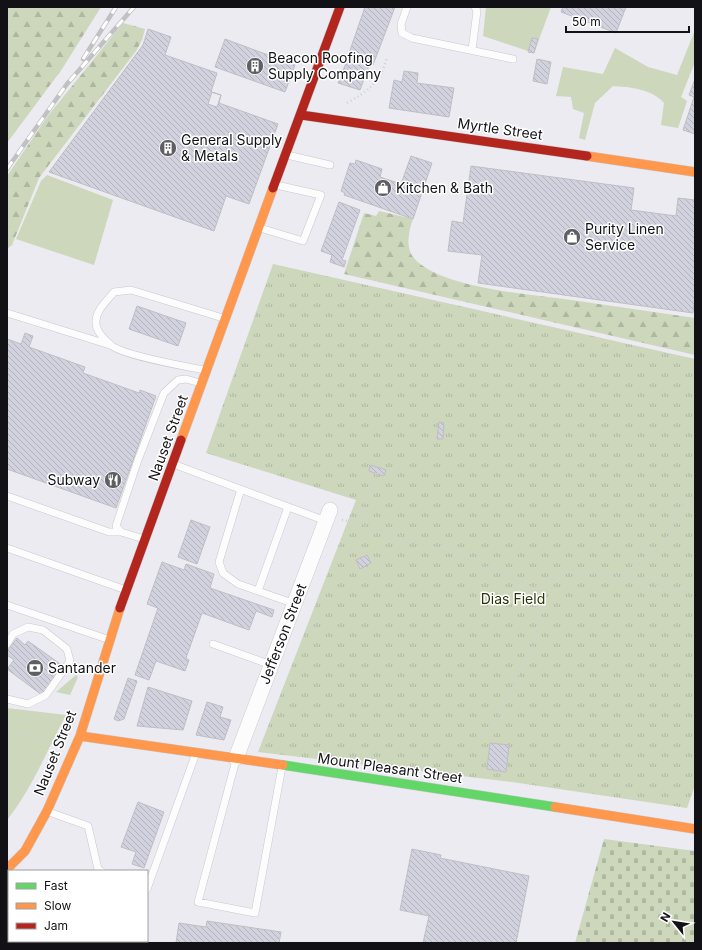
<svg xmlns="http://www.w3.org/2000/svg" width="702" height="950" viewBox="0 0 702 950" font-family="Inter,sans-serif">
<defs>
<pattern id="forest-firs" width="22" height="20" patternUnits="userSpaceOnUse"><rect width="22" height="20" fill="#ccd7bb"/><path d="M5 1l3.5 6h-7zM16 11l3.5 6h-7z" fill="#aeb8a0"/></pattern>
<pattern id="cemetery-stones" width="16" height="16" patternUnits="userSpaceOnUse"><rect width="16" height="16" fill="#ccd7bb"/><path d="M2 7V4a2 2 0 0 1 4 0v3zM10 15v-3a2 2 0 0 1 4 0v3z" fill="#aeb8a0"/></pattern>
<pattern id="park-tufts" width="24" height="20" patternUnits="userSpaceOnUse"><rect width="24" height="20" fill="#ccd7bb"/><path d="M3 7l-1-3M5 7V3M7 7l1-3M15 17l-1-3M17 17v-4M19 17l1-3" fill="none" stroke="#aeb8a0"/></pattern>
<pattern id="building-back-hatch" width="6" height="6" patternUnits="userSpaceOnUse"><rect width="6" height="6" fill="#d1d2de"/><path d="M-1 5l2 2M0 0l6 6M5-1l2 2" fill="none" stroke="#b2b3be"/></pattern>
</defs>
<rect width="100%" height="100%" fill="#ebebf1"/>
<!-- grass -->
<path fill="#ccd7bb" d="M 486,7 L 551,7 L 534,53 L 483,36 Z
M 695,30 L 695,62 L 681,97 L 687,101 L 678,128 L 661,125 L 664,103 C 652,89 630,87 613,86 L 595,103 L 585,140 L 579,138 L 584,113 L 573,109 L 571,97 L 556,96 L 563,67 L 603,74 L 615,48 L 648,67 L 677,75 Z
M 47,175 L 113,200 L 94,265 L 16,239 L 41,181 Z
M 76,675 L 78,677 L 70,695 L 56,692 Z
M 7,708 L 66,715 C 47,750 32,789 7,820 Z"/>
<!-- forest -->
<path fill="url(#forest-firs)" d="M 7,7 L 101,7 L 62,69 L 7,143 Z
M 123,23 L 145,29 L 142,40 L 136,51 L 39,178 L 12,245 L 7,249 L 7,176 L 47,117 Z
M 379,211 L 413,219 C 409,230 405,246 413,257 C 438,289 538,295 578,301 C 617,307 656,312 695,318 L 695,355 L 344,274 L 364,213 L 376,216 Z"/>
<!-- cemetery -->
<path fill="url(#cemetery-stones)" d="M 604,839 L 695,851 L 695,943 L 575,943 Z"/>
<!-- park -->
<path fill="url(#park-tufts)" d="M 273,264 L 695,359 L 695,785 L 687,808 L 512,782 L 258,752 L 356,500 L 206,453 Z"/>
<!-- building -->
<path fill="url(#building-back-hatch)" stroke="#bebec3" fill-rule="evenodd" d="M 365,7 L 395,7 L 373,65 L 348,56 Z
M 563,7 L 626,7 L 616,33 L 561,12 Z
M 148,29 L 171,37 L 165,55 L 217,73 L 211,92 L 221,95 L 219,103 L 278,124 L 249,204 L 226,196 L 214,231 L 49,172 L 143,45 ZM 212,92 L 221,95 L 217,107 L 208,104 Z
M 532,38 L 538,39 L 534,53 L 528,52 Z
M 225,39 L 295,65 L 285,92 L 215,67 Z
M 348,58 L 369,66 L 360,90 L 338,83 Z
M 537,59 L 551,62 L 547,84 L 533,81 Z
M 404,71 L 418,73 L 417,83 L 454,88 L 449,117 L 389,108 L 394,80 L 402,82 Z
M 695,79 L 695,134 L 683,130 L 694,97 L 689,95 Z
M 411,156 L 432,163 L 413,219 L 344,195 L 345,193 L 341,191 L 350,163 L 355,164 L 356,160 L 382,169 L 380,177 L 401,184 Z
M 471,166 L 634,188 L 631,210 L 676,216 L 678,198 L 695,200 L 695,295 L 693,313 L 478,283 L 482,255 L 448,251 L 452,221 L 463,223 Z
M 339,202 L 360,210 L 342,260 L 346,261 L 344,267 L 330,262 L 332,255 L 321,251 Z
M 137,306 L 186,323 L 178,346 L 129,329 Z
M 25,333 L 33,336 L 29,347 L 85,367 L 83,373 L 139,393 L 140,390 L 156,396 L 116,508 L 7,469 L 7,339 L 21,344 Z
M 439,422 L 444,423 L 443,439 L 437,439 Z
M 370,465 L 386,470 L 384,476 L 369,471 Z
M 191,520 L 210,527 L 197,564 L 178,557 Z
M 367,555 L 371,563 L 360,569 L 356,560 Z
M 162,562 L 184,570 L 186,564 L 214,574 L 210,588 L 274,610 L 272,617 L 256,611 L 249,630 L 202,613 L 186,658 L 189,660 L 185,671 L 156,661 L 149,680 L 135,675 L 158,608 L 147,604 Z
M 17,638 L 25,645 L 28,641 L 63,666 L 42,695 L 7,669 L 14,660 L 7,655 L 7,651 Z
M 128,678 L 137,681 L 124,719 L 118,721 L 114,719 Z
M 148,687 L 192,701 L 183,730 L 137,726 Z
M 207,702 L 223,707 L 220,717 L 231,720 L 224,740 L 196,735 Z
M 490,743 L 509,745 L 506,772 L 487,769 Z
M 138,802 L 164,812 L 144,868 L 132,864 L 136,852 L 121,847 Z
M 412,849 L 441,855 L 440,858 L 529,876 L 516,943 L 423,943 L 429,916 L 400,910 Z
M 207,921 L 281,932 L 279,943 L 176,943 L 179,923 L 206,927 Z"/>
<g fill="none" stroke-linecap="round" stroke-linejoin="round">
<defs>
<path id="lane" d="M 407,7 L 401,24 L 402,33 L 412,38 L 513,59
M 472,50 L 477,11 L 475,7
M 287,155 L 330,165
M 260,228 L 303,241 L 321,195 L 276,185
M 7,313 L 110,345
M 204,370 C 184,366 126,356 112,346 C 106,341 96,332 96,323 C 95,311 107,301 114,292 L 131,290 L 223,318
M 173,464 L 326,521
M 241,489 L 219,562 L 223,573 L 238,584 L 295,604
M 7,496 L 109,532 L 121,532
M 144,539 L 121,532 L 116,526 L 138,460 L 164,393 L 178,380 L 186,379 L 200,383
M 7,548 L 126,590
M 258,591 L 288,507
M 7,605 L 107,639
M 7,644 L 13,634 L 28,627 L 43,630 L 67,649 L 70,661 L 46,695 L 28,704 L 7,699
M 213,644 L 271,665
M 236,760 L 198,902 L 255,913 L 282,767
M 49,812 L 88,826 L 98,869 L 101,871
M 147,889 L 196,753"/>
<path id="street" d="M 236,758 L 330,510"/>
<path id="fast" d="M 283,765 L 555,807
M 7,926 L 9,930"/>
<path id="slow" d="M 587,156 L 695,172
M 181,440 L 273,188
M 80,736 L 283,765
M 555,807 L 695,829
M 7,869 L 25,851 L 47,811 L 80,736 L 120,608"/>
<path id="jam" d="M 301,115 L 587,156
M 273,188 L 340,7
M 120,608 L 181,440"/>
</defs>
<!-- lane casing -->
<use href="#lane" stroke="#c8c8cd" stroke-width="8"/>
<!-- street casing -->
<use href="#street" stroke="#c8c8cd" stroke-width="16"/>
<!-- fast casing -->
<use href="#fast" stroke="#c8c8cd" stroke-width="10"/>
<!-- slow casing -->
<use href="#slow" stroke="#c8c8cd" stroke-width="10"/>
<!-- jam casing -->
<use href="#jam" stroke="#c8c8cd" stroke-width="10"/>
<!-- path -->
<path stroke="#d0d0d2" stroke-width="2.5" stroke-dasharray="1 3" stroke-linecap="butt" d="M 347,103 C 368,91 381,82 387,57
M 342,520 L 359,523 L 470,559 L 532,588 L 540,601 L 541,618 L 535,641 L 497,718 L 485,733 L 477,738
M 359,523 L 377,473
M 622,576 C 635,565 651,557 662,545 C 675,529 677,507 695,496
M 532,588 L 569,571 L 634,578 L 695,595
M 7,733 L 38,736 L 57,744"/>
<!-- lane -->
<use href="#lane" stroke="#fcfcfd" stroke-width="7"/>
<!-- street -->
<use href="#street" stroke="#fcfcfd" stroke-width="15"/>
<!-- fast -->
<use href="#fast" stroke="#63d668" stroke-width="9"/>
<!-- slow -->
<use href="#slow" stroke="#ff974d" stroke-width="9"/>
<!-- jam -->
<use href="#jam" stroke="#b3261e" stroke-width="9"/>
<defs>
<path id="rail" d="M 83,59 L 116,7
M 7,169 L 67,84 L 134,7"/>
</defs>
<!-- rail casing -->
<use href="#rail" stroke="#c1c1c3" stroke-width="4.5"/>
<!-- rail -->
<use href="#rail" stroke="#fff" stroke-width="3" stroke-dasharray="9" stroke-linecap="butt"/>
</g>
<!-- icons -->
<defs>
<symbol id="building-disc" viewBox="-11 -11 22 22"><circle r="9.5" fill="#5e5e63" stroke="#fff"/><path d="M-4-6H4V6H1V3H-1V6H-4ZM-2.5-4.3h1.7v1.8h-1.7ZM.8-4.3h1.7v1.8H.8ZM-2.5-1h1.7V.8h-1.7ZM.8-1h1.7V.8H.8Z" fill="#fff"/></symbol>
<symbol id="shop-disc" viewBox="-11 -11 22 22"><circle r="9.5" fill="#5e5e63" stroke="#fff"/><path d="M-5-2.5h2.3a2.7 3.5 0 0 1 5.4 0H5L5.5 6h-11ZM-1.5-2.5h3a1.5 2.3 0 0 0-3 0Z" fill="#fff"/></symbol>
<symbol id="restaurant-disc" viewBox="-11 -11 22 22"><circle r="9.5" fill="#5e5e63" stroke="#fff"/><path d="M-5-6h1v4h1v-4h1v4h1v-4h1v5L-1.5 .5V6h-2V.5L-5-1ZM5-6V6H3V1.5H1.5Q1.5-4 5-6Z" fill="#fff"/></symbol>
<symbol id="bank-disc" viewBox="-11 -11 22 22"><circle r="9.5" fill="#5e5e63" stroke="#fff"/><path d="M-6-4H6V4H-6ZM0-2.3a2.3 2.3 0 1 0 0 4.6a2.3 2.3 0 1 0 0-4.6Z" fill="#fff"/></symbol>
</defs>
<g fill-rule="evenodd">
<use href="#building-disc" x="245" y="56" width="20" height="20"/>
<use href="#building-disc" x="158" y="138" width="20" height="20"/>
<use href="#shop-disc" x="373" y="178" width="20" height="20"/>
<use href="#shop-disc" x="562" y="227" width="20" height="20"/>
<use href="#restaurant-disc" x="103" y="470" width="20" height="20"/>
<use href="#bank-disc" x="25" y="658" width="20" height="20"/>
</g>
<g text-anchor="middle" stroke-width="3" stroke-linejoin="round" paint-order="stroke">
<!-- poi labels -->
<g font-size="14" fill="#121216" stroke="#fff" text-anchor="start">
<text x="268" y="63">Beacon Roofing<tspan x="268" dy="16">Supply Company</tspan></text>
<text x="181" y="145">General Supply<tspan x="181" dy="16">&amp; Metals</tspan></text>
<text x="396" y="193">Kitchen &amp; Bath</text>
<text x="585" y="234">Purity Linen<tspan x="585" dy="16">Service</tspan></text>
<text x="100" y="485" text-anchor="end">Subway</text>
<text x="48" y="673">Santander</text>
</g>
<!-- street labels -->
<g font-size="14" fill="#121216" stroke="#fff">
<text transform="translate(500 129) rotate(8)" y="5">Myrtle Street</text>
<text transform="translate(168 438) rotate(-70)" y="5">Nauset Street</text>
<text transform="translate(283 634) rotate(-69)" y="5">Jefferson Street</text>
<text transform="translate(55 753) rotate(-68)" y="5">Nauset Street</text>
<text transform="translate(390 768) rotate(8)" y="5">Mount Pleasant Street</text>
</g>
<!-- park labels -->
<g font-size="14" fill="#29360a" stroke="#fff">
<text x="513" y="604">Dias Field</text>
</g>
</g>
<!-- border -->
<rect width="702" height="950" fill="none" stroke="#121216" stroke-width="16"/>
<!-- legend -->
<rect x="8" y="870" width="140" height="72" fill="#ffffff" stroke="#a0a0a2"/>
<rect x="16" y="883" width="20" height="6" fill="#63d668" stroke="#a0a0a2"/>
<text x="44" y="890" font-size="12" fill="#121216">Fast</text>
<rect x="16" y="903" width="20" height="6" fill="#ff974d" stroke="#a0a0a2"/>
<text x="44" y="910" font-size="12" fill="#121216">Slow</text>
<rect x="16" y="923" width="20" height="6" fill="#b3261e" stroke="#a0a0a2"/>
<text x="44" y="930" font-size="12" fill="#121216">Jam</text>
<!-- north arrow -->
<g transform="translate(674 922) rotate(300)" stroke="#ffffff" stroke-width="3" paint-order="stroke">
<path d="M0-3L7 15L0 10L-7 15Z" fill="#121216"/>
<text y="-6" font-size="11" font-weight="bold" text-anchor="middle" fill="#121216">N</text>
</g>
<!-- scale -->
<path d="M566 26v6h123v-6" fill="none" stroke="#121216" stroke-width="2"/>
<text x="572" y="26" font-size="12" fill="#121216" stroke="#ffffff" stroke-width="3" paint-order="stroke">50 m</text>
</svg>
